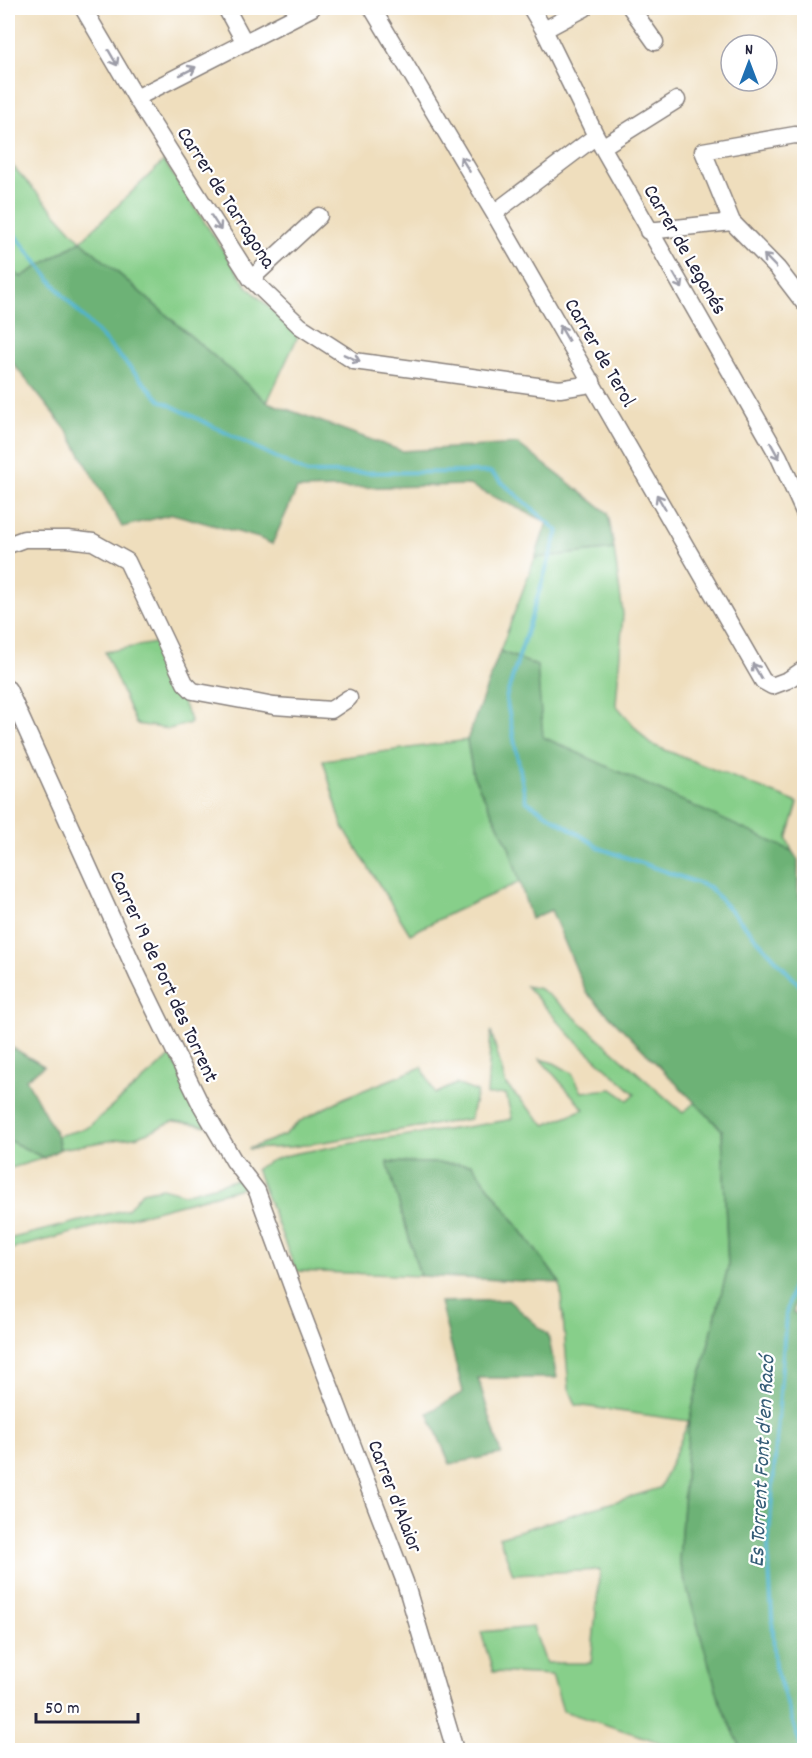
<svg xmlns="http://www.w3.org/2000/svg" width="812" height="1758" viewBox="0 0 812 1758" font-family="Dekko,sans-serif">
<rect width="100%" height="100%" fill="#fff"/>
<filter id="ink" filterUnits="userSpaceOnUse"><feTurbulence type="fractalNoise" baseFrequency=".0167" numOctaves="2"/><feDisplacementMap in="SourceGraphic" scale="12" xChannelSelector="R" yChannelSelector="G"/><feConvolveMatrix kernelMatrix="1 2 1 2 8 2 1 2 1" color-interpolation-filters="sRGB"/></filter>
<filter id="wash" filterUnits="userSpaceOnUse"><feTurbulence type="fractalNoise" baseFrequency=".008" numOctaves="4" result="noise"/><feDisplacementMap in="SourceGraphic" scale="24" xChannelSelector="R" yChannelSelector="G"/><feGaussianBlur stdDeviation="1.35" result="paint"/><feColorMatrix in="noise" values="0 0 0 0 0 0 0 0 0 0 0 0 0 0 0 0 0 1.4 0 .05"/><feComposite in="paint" operator="in"/></filter>
<g filter="url(#wash)">
<rect width="100%" height="100%" fill="#efdebd"/>
<!-- green -->
<path fill="#87cf8a" stroke="#547862" stroke-width="1.5" d="M 8,161 L 81,241 L 164,161 L 246,285 L 298,336 L 267,402 L 81,241 L 21,277 L 8,267 Z
M 614,549 L 623,614 L 616,705 L 650,744 L 798,803 L 787,839 L 792,851 L 542,737 L 537,666 L 500,651 L 535,558 Z
M 160,642 L 191,723 L 169,729 L 136,724 L 105,652 Z
M 467,740 L 473,775 L 509,847 L 520,882 L 453,912 L 410,934 L 342,825 L 323,760 Z
M 526,986 L 540,989 L 561,1005 L 683,1113 L 695,1102 L 722,1130 L 728,1267 L 689,1421 L 679,1561 L 720,1702 L 742,1750 L 684,1750 L 563,1711 L 552,1675 L 493,1672 L 481,1632 L 533,1627 L 546,1663 L 591,1663 L 600,1570 L 513,1574 L 499,1537 L 660,1488 L 689,1421 L 576,1405 L 569,1388 L 560,1283 L 472,1164 L 388,1162 L 420,1276 L 296,1271 L 256,1169 C 276,1155 298,1153 321,1149 C 384,1136 449,1132 512,1119 L 506,1094 L 487,1095 L 491,1031 L 506,1085 L 545,1125 L 584,1109 L 540,1059 L 554,1063 L 572,1073 L 582,1092 L 612,1089 L 628,1100 L 635,1094 L 575,1040 Z
M 171,1056 L 208,1126 L 174,1121 L 139,1136 L 60,1149 L 57,1136 L 87,1128 Z
M 422,1067 L 435,1094 L 456,1084 L 477,1092 L 470,1119 L 291,1147 L 248,1149 L 284,1135 L 300,1121 L 344,1098 Z
M 8,1140 L 44,1158 L 8,1169 Z
M 238,1179 L 245,1187 L 8,1250 L 8,1239 L 128,1209 L 142,1192 L 162,1188 L 184,1194 Z"/>
<!-- forest -->
<path fill="#6db276" stroke="#486a58" stroke-width="1.5" d="M 81,241 L 267,402 L 402,451 L 518,444 L 608,513 L 614,549 L 535,558 L 547,522 L 469,485 L 297,489 L 272,544 L 259,538 L 173,514 L 122,527 L 68,432 L 8,357 L 8,267 L 21,277 Z
M 500,651 L 537,666 L 543,737 L 792,851 L 798,860 L 798,898 L 804,904 L 804,1271 L 793,1313 L 804,1315 L 804,1750 L 742,1750 L 720,1702 L 679,1561 L 689,1421 L 728,1267 L 722,1130 L 586,992 L 551,910 L 531,919 L 509,847 L 473,775 L 467,740 Z
M 8,1045 L 44,1066 L 26,1079 L 57,1136 L 60,1149 L 44,1158 L 8,1140 Z
M 387,1162 L 472,1164 L 560,1283 L 420,1276 Z
M 508,1300 L 548,1335 L 557,1378 L 478,1378 L 501,1454 L 450,1464 L 428,1413 L 463,1392 L 440,1302 Z"/>
<g fill="none" stroke-linecap="round" stroke-linejoin="round">
<!-- stream -->
<path stroke="#50b4cf" stroke-width="4" d="M 8,226 L 62,294 L 160,400 L 307,473 L 490,472 L 558,531 L 506,698 L 526,801 L 602,849 L 709,887 L 804,990
M 802,1750 L 775,1667 L 768,1549 L 786,1314 L 804,1243"/>
</g>
</g>
<g filter="url(#ink)">
<g fill="none" stroke-linecap="round" stroke-linejoin="round">
<defs>
<path id="street" d="M 83,8 L 136,98 L 251,279 L 300,326 L 354,361 L 560,389 L 585,385 L 592,381
M 226,8 L 245,43
M 372,8 L 494,213 L 763,681 L 772,686 L 788,680 L 804,669
M 531,8 L 544,30 L 596,136 L 779,457 L 804,512
M 631,8 L 655,42
M 544,30 L 585,8
M 136,98 L 312,8
M 804,136 L 795,135 L 703,151 L 732,222 L 778,269 L 804,303
M 602,147 L 677,100
M 494,213 L 596,136
M 648,231 L 732,222
M 251,279 L 319,216
M 8,545 L 24,539 L 68,539 L 93,542 L 127,561 L 185,683 L 193,691 L 274,706 L 331,710 L 349,698
M 8,689 L 138,976 L 200,1103 L 234,1161 L 257,1191 L 297,1300 L 405,1582 L 455,1750"/>
</defs>
<!-- street casing -->
<use href="#street" stroke="#88807c" stroke-width="19"/>
<!-- street -->
<use href="#street" stroke="#fff" stroke-width="16"/>
</g>
<!-- one-way arrows -->
<defs><path id="oneway-shaft" d="M-6 0H5M1.5-3L5.5 0L1.5 3" fill="none" stroke-width="1.6" stroke-linecap="round" stroke-linejoin="round" transform="scale(1.5)"/></defs>
<g stroke="#9c9ca7">
<use href="#oneway-shaft" transform="translate(113 58) rotate(60)"/>
<use href="#oneway-shaft" transform="translate(188 71) rotate(-27)"/>
<use href="#oneway-shaft" transform="translate(465 164) rotate(-121)"/>
<use href="#oneway-shaft" transform="translate(216 223) rotate(57)"/>
<use href="#oneway-shaft" transform="translate(770 261) rotate(-134)"/>
<use href="#oneway-shaft" transform="translate(678 281) rotate(60)"/>
<use href="#oneway-shaft" transform="translate(564 333) rotate(-120)"/>
<use href="#oneway-shaft" transform="translate(352 358) rotate(24)"/>
<use href="#oneway-shaft" transform="translate(775 451) rotate(61)"/>
<use href="#oneway-shaft" transform="translate(661 502) rotate(-120)"/>
<use href="#oneway-shaft" transform="translate(757 671) rotate(-120)"/>
</g>
</g>
<g text-anchor="middle" stroke-width="4.5" stroke-linejoin="round" paint-order="stroke">
<!-- street labels -->
<g font-size="21" fill="#22223b" stroke="#fff">
<text transform="translate(227 197) rotate(57)" y="7">Carrer de Tarragona</text>
<text transform="translate(686 249) rotate(60)" y="7">Carrer de Leganés</text>
<text transform="translate(601 352) rotate(60)" y="7">Carrer de Terol</text>
<text transform="translate(165 976) rotate(65)" y="7">Carrer 19 de Port des Torrent</text>
<text transform="translate(396 1496) rotate(69)" y="7">Carrer d'Alaior</text>
</g>
<!-- water labels -->
<g font-size="22" font-style="italic" fill="#345c76" stroke="#fff">
<text transform="translate(760 1461) rotate(-87)" y="8">Es Torrent Font d'en Racó</text>
</g>
</g>
<!-- margin -->
<rect width="812" height="1758" fill="none" stroke="#fff" stroke-width="30"/>
<!-- north arrow -->
<g transform="translate(749 63)"><circle r="28" fill="#ffffff" stroke="#a7a7b1" stroke-width="1.5"/>
<path d="M0-4.5L10 22L0 15L-10 22Z" fill="#1f6fb2"/>
<text y="-9" font-size="16" font-weight="bold" text-anchor="middle" fill="#22223b">N</text>
</g>
<!-- scale -->
<path d="M36 1713v9h102v-9" fill="none" stroke="#22223b" stroke-width="3"/>
<text x="45" y="1713" font-size="18" fill="#22223b" stroke="#ffffff" stroke-width="4.5" paint-order="stroke">50 m</text>
</svg>
